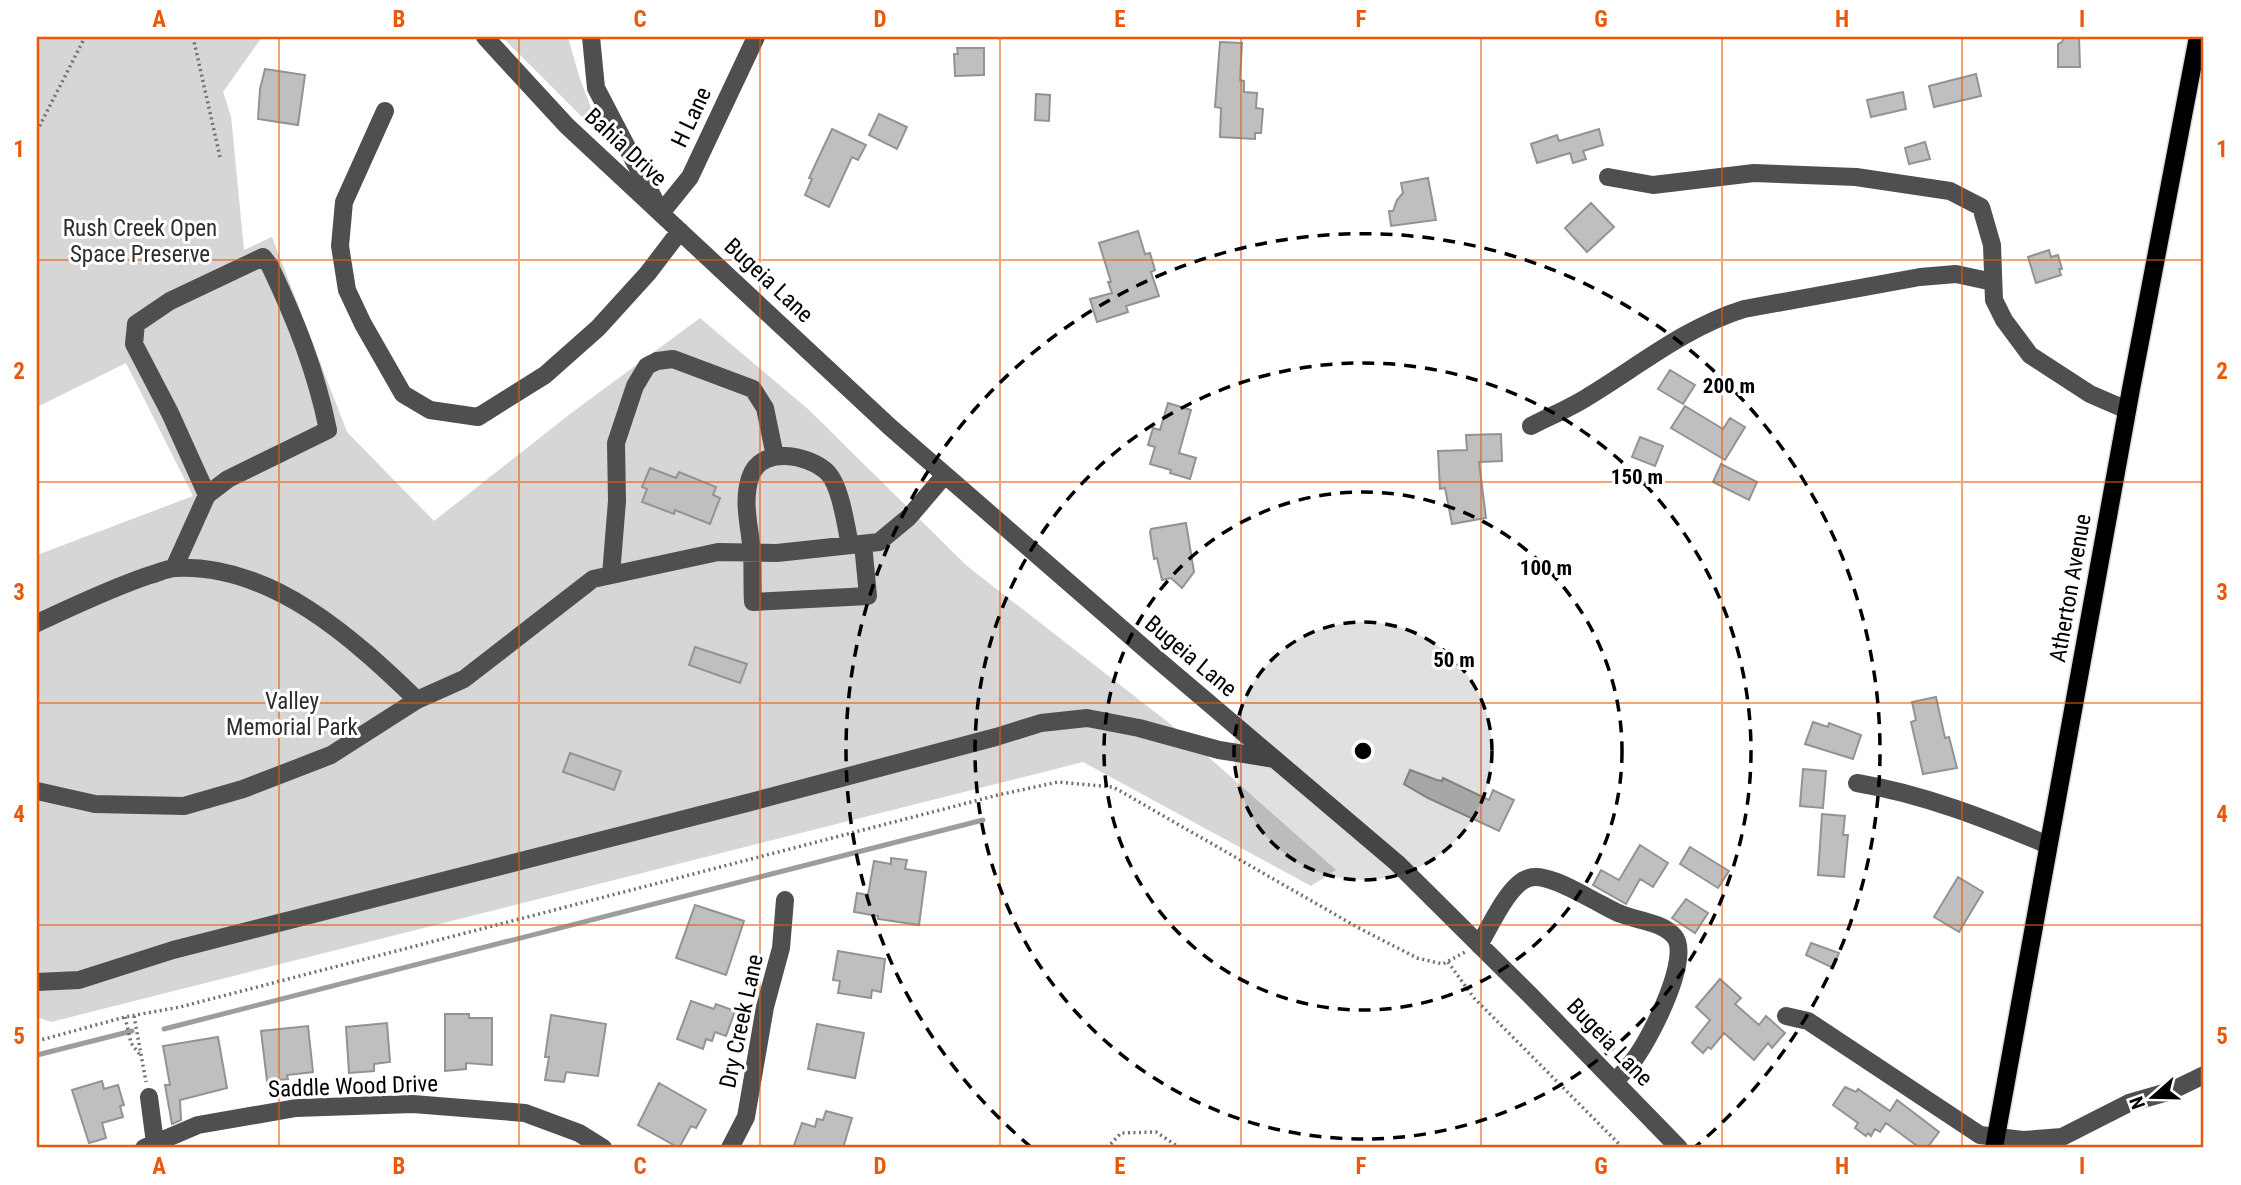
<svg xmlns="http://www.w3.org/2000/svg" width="2241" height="1185" viewBox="0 0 2241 1185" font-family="'Roboto Condensed',sans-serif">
<rect width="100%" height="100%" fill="#fff"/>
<!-- green -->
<path fill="#d6d6d6" d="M 37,37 L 262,37 L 223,92 L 231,116 L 244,250 L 272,237 L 347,432 L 434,521 L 570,414 L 700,318 L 808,409 L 967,566 L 1178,730 L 1336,870 L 1311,886 L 1083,762 L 51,1022 L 37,1017 L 37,555 L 193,496 L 126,363 L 37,407 Z
M 502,37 L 568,37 L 579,76 L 596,121 L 590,123 L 587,122 Z"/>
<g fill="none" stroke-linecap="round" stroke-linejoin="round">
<!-- stream -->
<path stroke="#9d9d9d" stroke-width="5" d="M 164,1029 L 983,820
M 37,1055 L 132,1031"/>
</g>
<!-- building -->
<path fill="#bfbfbf" stroke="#939393" stroke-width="2" d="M 2064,37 L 2079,37 L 2080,67 L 2058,67 L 2058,44 L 2062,42 Z
M 1220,42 L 1242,43 L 1240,80 L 1244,81 L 1244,92 L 1257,93 L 1256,108 L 1263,109 L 1261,133 L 1255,133 L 1255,139 L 1220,137 L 1221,108 L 1215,107 Z
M 957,48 L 984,48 L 984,75 L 955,76 L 954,54 L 958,54 Z
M 265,69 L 305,75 L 298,125 L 258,119 L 260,89 Z
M 1976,74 L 1981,96 L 1934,107 L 1929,86 Z
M 1903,92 L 1906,109 L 1871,117 L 1867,100 Z
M 1036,94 L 1050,95 L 1049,121 L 1035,120 Z
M 879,114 L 907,127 L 897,149 L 869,135 Z
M 832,129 L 866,145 L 858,160 L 852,157 L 829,207 L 805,195 L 812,179 L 809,178 Z
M 1599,129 L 1603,145 L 1583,151 L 1586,159 L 1573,163 L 1570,153 L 1537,163 L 1531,144 L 1557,135 L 1559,141 Z
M 1925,142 L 1930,159 L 1909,164 L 1905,148 Z
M 1428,178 L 1436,220 L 1391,226 L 1389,211 L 1393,211 L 1397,200 L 1403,193 L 1401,183 Z
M 1591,203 L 1614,227 L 1587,252 L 1565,228 Z
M 1138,231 L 1145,254 L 1150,253 L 1155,270 L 1151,272 L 1159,296 L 1126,306 L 1128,312 L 1097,322 L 1090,299 L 1112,293 L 1108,282 L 1111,282 L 1099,243 Z
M 2049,250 L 2051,257 L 2058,255 L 2062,269 L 2059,269 L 2061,275 L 2036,283 L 2028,257 Z
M 1670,370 L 1695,385 L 1683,404 L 1658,389 Z
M 1168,403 L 1191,410 L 1179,453 L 1196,458 L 1190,479 L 1170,473 L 1171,470 L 1150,464 L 1155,447 L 1148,445 L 1153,428 L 1160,430 Z
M 1685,406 L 1723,429 L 1730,418 L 1745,427 L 1725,460 L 1671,428 Z
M 1501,434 L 1502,461 L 1479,462 L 1486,518 L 1452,524 L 1445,488 L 1440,489 L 1438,451 L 1467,450 L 1466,435 Z
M 1640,437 L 1663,446 L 1655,466 L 1632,457 Z
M 1721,464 L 1757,482 L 1749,500 L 1713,482 Z
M 650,468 L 676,478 L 679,472 L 716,487 L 713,495 L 720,498 L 710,524 L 675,510 L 674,514 L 642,502 L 647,489 L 642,487 Z
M 1186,523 L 1194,572 L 1182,588 L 1171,578 L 1162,580 L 1157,558 L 1154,559 L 1150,532 L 1151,529 Z
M 695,647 L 747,664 L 740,683 L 689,665 Z
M 1936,697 L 1945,738 L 1949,737 L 1957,768 L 1923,774 L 1911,722 L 1916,720 L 1912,702 Z
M 1813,722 L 1828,727 L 1829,723 L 1861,735 L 1853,759 L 1805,744 Z
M 570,753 L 621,771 L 614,790 L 563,772 Z
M 1803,769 L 1826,771 L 1823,808 L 1800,806 Z
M 1410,770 L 1437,780 L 1442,781 L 1443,778 L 1489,800 L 1493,790 L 1514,800 L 1499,831 L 1428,798 L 1404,784 Z
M 1822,814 L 1845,816 L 1843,835 L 1848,835 L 1844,877 L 1818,875 Z
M 1640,845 L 1668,863 L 1653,887 L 1640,879 L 1626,904 L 1593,885 L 1601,870 L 1619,880 Z
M 1690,847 L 1729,871 L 1718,888 L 1680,864 Z
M 891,858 L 907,860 L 905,869 L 926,872 L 919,925 L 878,919 L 878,916 L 854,912 L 857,893 L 868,895 L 874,861 L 891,864 Z
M 1958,877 L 1983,892 L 1959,932 L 1934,917 Z
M 1686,899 L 1708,913 L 1695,933 L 1672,918 Z
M 695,905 L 744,921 L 726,975 L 676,958 Z
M 1811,943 L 1839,953 L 1833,968 L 1806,955 Z
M 838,951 L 885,959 L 881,992 L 872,990 L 871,998 L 838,993 L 840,981 L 833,980 Z
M 1720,979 L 1741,998 L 1735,1004 L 1759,1025 L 1766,1016 L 1785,1033 L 1772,1048 L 1768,1043 L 1754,1060 L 1724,1033 L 1711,1049 L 1708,1047 L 1703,1053 L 1692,1043 L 1710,1020 L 1696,1007 Z
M 691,1001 L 714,1009 L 716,1004 L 735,1011 L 726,1036 L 715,1032 L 712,1041 L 706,1039 L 703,1049 L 677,1039 Z
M 445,1014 L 469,1014 L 469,1018 L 492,1018 L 492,1065 L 466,1063 L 466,1069 L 445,1071 Z
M 551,1015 L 606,1024 L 598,1076 L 566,1072 L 564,1082 L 545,1080 L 549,1057 L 545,1057 Z
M 387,1023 L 390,1062 L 374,1064 L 374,1071 L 349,1073 L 346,1027 Z
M 817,1024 L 864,1033 L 855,1078 L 808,1069 Z
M 308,1026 L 313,1072 L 287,1075 L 288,1079 L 267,1081 L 261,1031 Z
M 218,1037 L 227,1088 L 180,1100 L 181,1120 L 172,1124 L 165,1085 L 170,1085 L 163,1046 Z
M 102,1081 L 104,1089 L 118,1085 L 124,1105 L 120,1106 L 123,1117 L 102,1123 L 106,1138 L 89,1143 L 72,1090 Z
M 659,1083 L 706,1110 L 696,1128 L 691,1126 L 679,1148 L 638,1125 Z
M 1845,1087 L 1856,1092 L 1858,1089 L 1890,1111 L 1897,1100 L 1939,1132 L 1927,1148 L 1920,1148 L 1886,1123 L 1880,1132 L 1875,1129 L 1871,1136 L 1868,1133 L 1866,1136 L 1855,1128 L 1858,1123 L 1833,1105 Z
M 826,1111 L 852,1118 L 843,1148 L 793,1148 L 802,1123 L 815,1127 L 817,1119 L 823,1120 Z"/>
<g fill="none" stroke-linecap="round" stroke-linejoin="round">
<defs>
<path id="major" d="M 1994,1148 L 2131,389 L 2198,37"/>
</defs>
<!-- major casing -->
<use href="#major" stroke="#dbdbdb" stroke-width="21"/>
<!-- path -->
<path stroke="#717171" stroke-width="3.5" stroke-dasharray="2 3.5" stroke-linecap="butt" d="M 193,37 L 220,157
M 37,131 L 85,37
M 1448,962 L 1474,998 L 1623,1148
M 134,1016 L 146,1082
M 125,1017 L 131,1043 L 140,1055
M 37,1041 L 125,1017 L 180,1007 L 998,795 L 1058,782 L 1113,787 L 1357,927 L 1417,958 L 1443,964 L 1465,952
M 1107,1148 L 1121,1133 L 1156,1132 L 1180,1148"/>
<!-- minor -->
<path stroke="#4f4f4f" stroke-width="18" d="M 485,37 L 567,126 L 890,427 L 1151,654 L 1397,863 L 1531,996 L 1679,1148
M 591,37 L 596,88 L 655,201
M 385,111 L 344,202 L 340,246 L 347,290 L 363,324 L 403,394 L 430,410 L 478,417 L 545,375 L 598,328 L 648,273 L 680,231
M 1608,177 L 1653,185 L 1754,173 L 1856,177 L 1950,191 L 1981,207 L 1992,245 L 1994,300 L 2004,320 L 2030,355 L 2090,394 L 2127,410
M 661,213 L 690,177 L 756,37
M 1531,426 C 1550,416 1571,408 1589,396 C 1640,365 1686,327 1744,309 L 1920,277 L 1956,274 L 1993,282
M 850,545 C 846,527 841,487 828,473 C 809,454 760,445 750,478 C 742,503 750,527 752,553 C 753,569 752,586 753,602 L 868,596 L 863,544
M 174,568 L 207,495 L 170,413 L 134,344 L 136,324 L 170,301 L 263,257 L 270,266 C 296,321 316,371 328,430 L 228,479 L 207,495
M 611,575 L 617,501 L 616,443 L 635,386 L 647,366 L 657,361 L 673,359 L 753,389 L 765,408 L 775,456
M 37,623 C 74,606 111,588 150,575 C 158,573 167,568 176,568 C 272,564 353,638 417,700
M 1857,783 C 1923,794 1987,819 2048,845
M 37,791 L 95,804 L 184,806 L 243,789 L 331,755 L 417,700 L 464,679 L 593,579 L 718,552 L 777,553 L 879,542 L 909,517 L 944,476
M 1479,945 C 1490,927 1509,883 1529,878 C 1546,872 1581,894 1597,902 C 1605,906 1613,911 1621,914 C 1638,921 1662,922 1674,936 C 1692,956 1652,1034 1638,1054 C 1632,1064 1622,1073 1615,1082
M 37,982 L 79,980 L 173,950 L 747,803 L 996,737 L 1041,723 L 1087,718 L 1139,728 L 1219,750 L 1275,759
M 1786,1016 L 1808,1021 L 1980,1135 L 2023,1140 L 2062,1137 L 2129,1103 L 2171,1091 L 2204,1075
M 149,1097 L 155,1143
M 144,1148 L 198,1125 L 296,1108 L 413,1104 L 525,1113 L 579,1133 L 603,1148
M 730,1148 L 746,1117 L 765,1007 L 781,948 L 785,900"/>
<!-- major -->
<use href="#major" stroke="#000" stroke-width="18"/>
</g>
<!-- grid -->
<path fill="none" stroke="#e8590c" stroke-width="2" stroke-opacity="0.55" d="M 279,37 L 279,1148M 519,37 L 519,1148M 760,37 L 760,1148M 1000,37 L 1000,1148M 1241,37 L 1241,1148M 1481,37 L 1481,1148M 1722,37 L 1722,1148M 1962,37 L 1962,1148M 37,260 L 2204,260M 37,482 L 2204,482M 37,703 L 2204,703M 37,925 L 2204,925"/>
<!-- distance rings -->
<circle cx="1363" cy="751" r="129" fill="#000" fill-opacity=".12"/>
<g fill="none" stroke="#000" stroke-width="3.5" stroke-dasharray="12 9">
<circle cx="1363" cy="751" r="129"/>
<circle cx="1363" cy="751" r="259"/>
<circle cx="1363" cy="751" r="388"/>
<path d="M1031 1147A517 517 0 1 1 1695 1147"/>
</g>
<g text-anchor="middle" stroke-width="6" stroke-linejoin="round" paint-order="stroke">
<!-- street labels -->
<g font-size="23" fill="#000" stroke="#fff">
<text transform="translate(691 117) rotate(-65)" y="8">H Lane</text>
<text transform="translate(626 147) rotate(43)" y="8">Bahia Drive</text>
<text transform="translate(769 280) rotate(43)" y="8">Bugeia Lane</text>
<text transform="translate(2070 588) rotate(-80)" y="8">Atherton Avenue</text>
<text transform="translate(1191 656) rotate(40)" y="8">Bugeia Lane</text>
<text transform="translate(741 1021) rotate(-78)" y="8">Dry Creek Lane</text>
<text transform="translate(1610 1042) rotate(46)" y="8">Bugeia Lane</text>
<text transform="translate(353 1086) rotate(-2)" y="8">Saddle Wood Drive</text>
</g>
<!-- park labels -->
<g font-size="23" fill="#2d2d2d" stroke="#fff">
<text x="140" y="236">Rush Creek Open<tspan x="140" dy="26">Space Preserve</tspan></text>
<text x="292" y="709">Valley<tspan x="292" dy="26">Memorial Park</tspan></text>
</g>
</g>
<circle cx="1363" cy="751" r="10" fill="#000" stroke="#fff" stroke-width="3.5"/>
<g font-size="21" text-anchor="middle" font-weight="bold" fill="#000" stroke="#fff" stroke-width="6" stroke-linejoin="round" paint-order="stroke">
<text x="1729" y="393">200 m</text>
<text x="1637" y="484">150 m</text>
<text x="1546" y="575">100 m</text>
<text x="1454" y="667">50 m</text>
</g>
<!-- border -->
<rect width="2241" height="1185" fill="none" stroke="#ffffff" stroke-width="77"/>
<!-- north arrow -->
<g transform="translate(2153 1097) rotate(250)" stroke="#ffffff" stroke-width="5" paint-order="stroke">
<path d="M0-5L12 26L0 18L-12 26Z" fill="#000000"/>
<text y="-10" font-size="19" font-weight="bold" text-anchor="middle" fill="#000000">N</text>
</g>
<rect x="38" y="38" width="2164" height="1108" fill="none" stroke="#e8590c" stroke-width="2.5"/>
<g font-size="23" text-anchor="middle" font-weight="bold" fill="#e8590c">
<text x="159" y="27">A</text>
<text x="399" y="27">B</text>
<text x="640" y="27">C</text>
<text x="880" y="27">D</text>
<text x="1120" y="27">E</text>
<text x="1361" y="27">F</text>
<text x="1601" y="27">G</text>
<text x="1842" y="27">H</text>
<text x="2082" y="27">I</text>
<text x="19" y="157">1</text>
<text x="2222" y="157">1</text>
<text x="19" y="379">2</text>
<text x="2222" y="379">2</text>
<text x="19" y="600">3</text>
<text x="2222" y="600">3</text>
<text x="19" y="822">4</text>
<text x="2222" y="822">4</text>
<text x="19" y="1044">5</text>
<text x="2222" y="1044">5</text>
<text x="159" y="1174">A</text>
<text x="399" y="1174">B</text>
<text x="640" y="1174">C</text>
<text x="880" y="1174">D</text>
<text x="1120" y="1174">E</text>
<text x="1361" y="1174">F</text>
<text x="1601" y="1174">G</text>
<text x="1842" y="1174">H</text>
<text x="2082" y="1174">I</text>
</g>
</svg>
